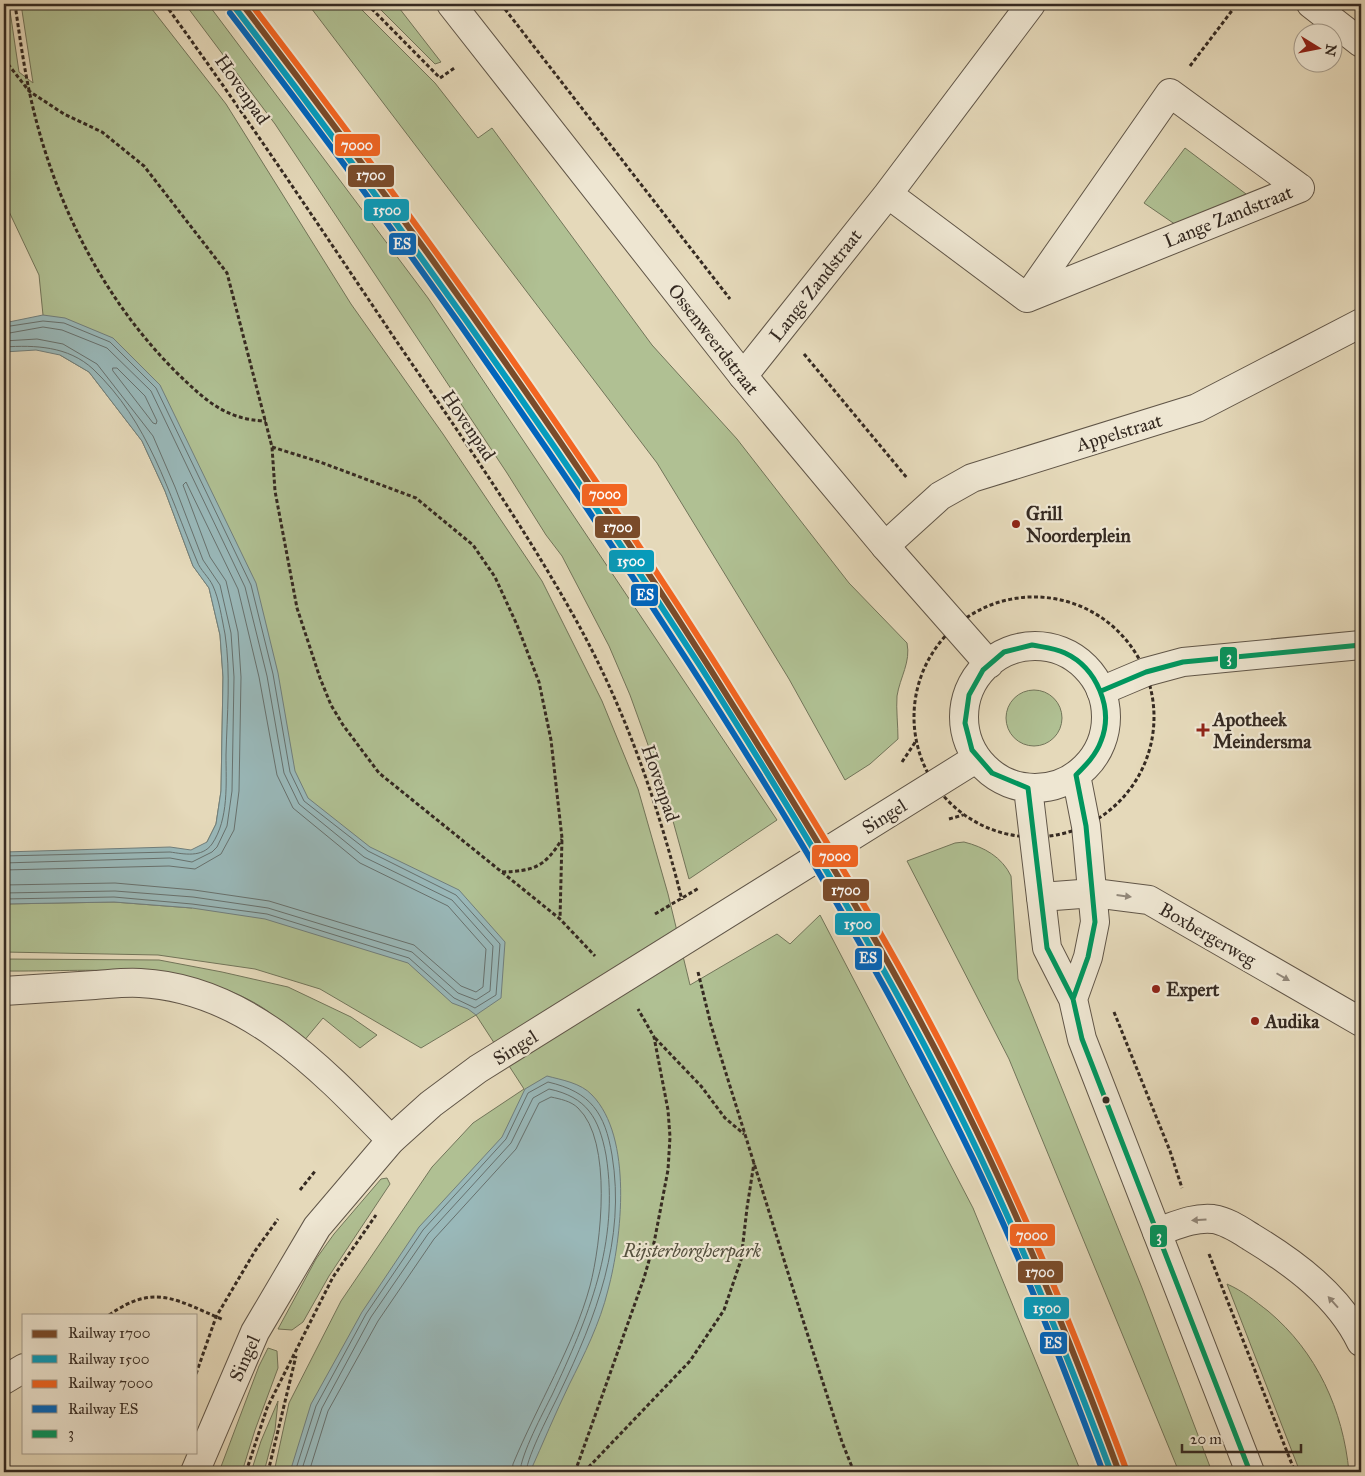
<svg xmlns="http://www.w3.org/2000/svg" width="1365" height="1476" viewBox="0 0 1365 1476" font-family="'IM FELL Great Primer',serif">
<rect width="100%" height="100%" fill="#e5d9ba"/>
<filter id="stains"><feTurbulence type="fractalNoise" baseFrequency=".004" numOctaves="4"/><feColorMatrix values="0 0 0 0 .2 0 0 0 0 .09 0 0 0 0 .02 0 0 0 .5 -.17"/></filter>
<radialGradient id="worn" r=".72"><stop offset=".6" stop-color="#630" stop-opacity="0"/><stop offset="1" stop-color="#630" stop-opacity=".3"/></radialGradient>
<!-- green -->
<path fill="#b0c093" stroke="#72755a" d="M 4,4 L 9,4 L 19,72 L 33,83 L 21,4 L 148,4 L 226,104 L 351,304 L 443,434 L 542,581 L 602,701 L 638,789 L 668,894 L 690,985 L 777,934 L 790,944 L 820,915 L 973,1208 L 1081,1472 L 274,1472 L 289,1403 L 341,1301 L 432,1167 L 473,1123 L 524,1089 L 476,1015 L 421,1048 L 320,989 L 255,969 L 158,955 L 4,952 L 4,904 L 114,902 L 192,908 L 207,842 L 216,824 L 221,791 L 223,677 L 220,635 L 209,588 L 193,566 L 165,491 L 142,441 L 89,372 L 60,355 L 43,315 L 39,275 L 4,201 Z
M 185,4 L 208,4 L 428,298 L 777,820 L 689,879 L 665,792 L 630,695 L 609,646 L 562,556 L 546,535 L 507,473 L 275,124 Z
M 308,4 L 356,4 L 435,83 L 478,138 L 492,128 L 652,345 L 737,439 L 849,583 L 907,643 C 911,662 900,677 897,696 C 896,709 898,725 898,739 L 870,764 L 845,780 L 789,679 L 657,463 Z
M 375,4 L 396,4 L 441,62 L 435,64 Z
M 1185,148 L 1246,194 L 1179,227 L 1144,203 Z
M1006 718a28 28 0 1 1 56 0a28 28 0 1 1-56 0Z
M 964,842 C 984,847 1002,857 1011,876 L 1018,979 L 1142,1288 L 1212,1472 L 1179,1472 L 1009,1059 L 907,861 L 955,843 Z
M 4,959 L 159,960 L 222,972 L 288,987 L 351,1017 L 377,1035 L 360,1048 L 323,1018 L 303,1042 C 289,1031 275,1015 260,1006 C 184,960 89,972 4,971 Z
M 387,1178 L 390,1184 L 329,1276 L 303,1322 L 292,1330 L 278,1329 L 316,1259 L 334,1234 L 381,1179 Z
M 1227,1284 C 1243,1291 1255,1301 1268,1311 C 1317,1352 1343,1410 1349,1472 L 1300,1472 Z
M 268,1348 L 277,1351 L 278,1368 L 255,1430 L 242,1472 L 219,1472 L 259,1366 Z
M 278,1401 L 275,1430 L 264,1472 L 251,1472 L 261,1441 Z"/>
<!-- water -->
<path fill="#99b8b9" stroke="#717f7d" d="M 43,315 L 65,318 L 113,338 L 160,385 L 256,583 L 278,673 L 295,771 L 308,798 L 370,847 L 459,890 L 505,942 L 501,998 L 476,1015 L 468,1009 L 452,1003 L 408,963 L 265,919 L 192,908 L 114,902 L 4,904 L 4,852 L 170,847 L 191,850 L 207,842 L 216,824 L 221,791 L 223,677 L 220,635 L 209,588 L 193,566 L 165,491 L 142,441 L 89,372 L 60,355 L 36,350 L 4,352 L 4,323 Z
M 547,1076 C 562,1080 581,1083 592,1095 C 633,1137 622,1238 608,1290 C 600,1323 584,1355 569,1385 C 555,1414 543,1443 530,1472 L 290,1472 L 311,1404 L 362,1312 L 419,1227 L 502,1137 L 525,1089 Z"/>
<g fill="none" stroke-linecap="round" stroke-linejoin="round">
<!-- shore -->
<path stroke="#67716e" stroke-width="1" d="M 4,327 L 43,321 L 64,323 L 110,342 L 156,388 L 251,585 L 273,674 L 290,772 L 304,801 L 368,851 L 456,895 L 500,944 L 496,995 L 475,1008 L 454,998 L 409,958 L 267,914 L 192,904 L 114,897 L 4,899
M 4,334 L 43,327 L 62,330 L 107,348 L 151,391 L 245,587 L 267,676 L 284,773 L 299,804 L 364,857 L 452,900 L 493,946 L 490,991 L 476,1000 L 458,993 L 412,952 L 268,908 L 193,897 L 115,891 L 4,893
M 4,341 L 37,339 L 63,344 L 97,364 L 153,436 L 175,487 L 203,560 L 220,585 L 231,633 L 234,677 L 232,791 L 227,826 L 217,847 L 212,852 L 192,862 L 170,858 L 4,863
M 4,347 C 35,345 68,346 93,369 C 149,422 168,492 197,561 C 200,570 209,577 213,586 C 219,599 222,619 225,634 C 231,673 227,715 226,755 C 226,783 229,819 212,844 C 202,858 184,854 170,852 L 4,856
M 113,368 L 117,368 L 145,396 L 157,421 L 156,424 L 153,423 L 113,371 Z
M 4,870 L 169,866 L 195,869 L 221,854 L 234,830 L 239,791 L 241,677 L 238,632 L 226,581 L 210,557 L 183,485 L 186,482 L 238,589 L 259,677 L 277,775 L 293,808 L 360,863 L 448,906 L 486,949 L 483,987 L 476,992 L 461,986 L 414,945 L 269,901 L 194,890 L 115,883 L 4,885
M 295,1472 L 316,1406 L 366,1314 L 423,1230 L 506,1139 L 528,1093 L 548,1082 C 591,1092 605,1113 612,1155 C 626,1240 596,1317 560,1392 C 551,1411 528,1454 526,1472
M 301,1472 L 322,1408 L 371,1317 L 428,1234 L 511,1143 L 533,1098 L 549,1089 C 587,1097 599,1118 606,1155 C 620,1243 588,1318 552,1395 C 543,1413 521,1454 520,1472
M 309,1472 L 328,1411 L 378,1321 L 434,1239 L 516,1149 L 539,1103 L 551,1097 C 560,1099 571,1101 578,1108 C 613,1141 601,1244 590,1286 C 574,1345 537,1406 513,1464 L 512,1472"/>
<defs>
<path id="minor" d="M 1311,4 L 1361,43
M 888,194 L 1027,298
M 1027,298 L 1170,93 L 1300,188
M 1027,298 L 1300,188
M 743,376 L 888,194 L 1031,4
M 885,546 L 940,496 L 972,478 L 1197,408 L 1361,323
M 1101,691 L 1146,672 L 1183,662 L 1361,645
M 1041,897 L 1094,893 L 1149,900 L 1361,1022
M 4,991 C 34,989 64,987 95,985 C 110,984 125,982 140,983 C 246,988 322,1069 391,1140
M 1157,1232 C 1175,1226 1193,1217 1213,1219 C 1227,1221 1240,1230 1251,1237 C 1294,1263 1339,1296 1361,1342
M 4,1380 L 24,1368"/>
<path id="tertiary" d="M 451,4 L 743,376 L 885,546 L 989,664
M964 717a71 71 0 1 1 142 0a71 71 0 1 1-142 0Z
M 1028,788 L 1047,948 L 1073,999 L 1082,1039 L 1250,1472
M 1073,999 L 1088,957 L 1095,922 L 1086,826 L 1076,775
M 195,1472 L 255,1332 L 317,1227 L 391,1140 L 431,1104 L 478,1069 L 977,758"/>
</defs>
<!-- minor casing -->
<use href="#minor" stroke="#615648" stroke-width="30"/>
<!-- tertiary casing -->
<use href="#tertiary" stroke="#615648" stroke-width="30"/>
<!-- path -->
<path stroke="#352a22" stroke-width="3" stroke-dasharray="4 2.5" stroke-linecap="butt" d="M 15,4 C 19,32 23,61 29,90 C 51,195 100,296 176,372 C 204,399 225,420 266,421
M 165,4 C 244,113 318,224 393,336 C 455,427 518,517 572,613 C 623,703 657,800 682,900
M 367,4 L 440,78 L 456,67
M 501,4 L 730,299
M 4,59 L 29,91 L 64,114 L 102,132 L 144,166 L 227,273 L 272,447 L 275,491 L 297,608 L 320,678 L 331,705 L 343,725 L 379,773 L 560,919 L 595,956
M 1190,66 L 1237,4
M 804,354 L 907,478
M 272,447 L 320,462 L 416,498 L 473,545 L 495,577 L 517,625 L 539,682 L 551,740 L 562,838 L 560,919
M914 717a120 120 0 1 1 240 0a120 120 0 1 1-240 0Z
M 902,762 L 916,741
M 949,819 L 963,815
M 502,872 C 534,871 545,867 562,839
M 655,914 L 699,888
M 698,972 L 711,1025 L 794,1292 L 842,1442 L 854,1472
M 1114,1012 L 1170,1151 L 1182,1188
M 655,1038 L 701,1086 L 725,1118 L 744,1134
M 300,1190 L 316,1170
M 1209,1254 L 1295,1472
M 109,1315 C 156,1282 177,1301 224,1320
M 196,1374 L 216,1317 L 255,1251 L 278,1219
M 246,1472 L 267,1408 L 333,1277 L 376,1215
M 268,1472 L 296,1356
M 575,1472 L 644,1278 L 654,1243 L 668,1170 L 670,1137 L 668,1110 L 654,1037 L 638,1009
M 584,1472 L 690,1361 L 724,1310 L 741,1260 L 747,1208 L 754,1163"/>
<!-- minor -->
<use href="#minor" stroke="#eee6d2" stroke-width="28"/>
<!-- tertiary -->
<use href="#tertiary" stroke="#eee6d2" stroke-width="28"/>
<defs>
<path id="bus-1" d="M 1032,645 C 1042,647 1055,648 1065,653 C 1097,668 1114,709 1101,741 C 1096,755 1086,765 1076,775 L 1086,826 L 1095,922 L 1088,957 L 1073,999 L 1047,948 L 1028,788 L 992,773 L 972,750 L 965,723 L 969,695 L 983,670 L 1004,652 Z
M 1101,691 L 1146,672 L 1183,662 L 1361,645
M 1073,999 L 1082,1039 L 1250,1472"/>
</defs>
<!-- bus-1 casing -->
<use href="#bus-1" stroke="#eee6d2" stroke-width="9"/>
<!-- bus-1 -->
<use href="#bus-1" stroke="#00965e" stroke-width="5"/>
<defs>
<path id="rail-1" d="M 242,4 C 419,235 587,471 741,718 C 825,852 907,987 976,1130 C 1030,1241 1076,1356 1119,1472"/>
<path id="rail-2" d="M 236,9 C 400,223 556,442 702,669 C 797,819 890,971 968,1131 C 1022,1242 1068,1357 1111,1472"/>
<path id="rail-3" d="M 251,4 C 426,232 592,466 744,709 C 830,845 914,983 983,1128 C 1037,1239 1083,1354 1126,1469"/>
<path id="rail-4" d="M 230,13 C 392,224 546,441 690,665 C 787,816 881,971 960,1132 C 1015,1242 1060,1357 1103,1472"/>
</defs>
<!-- rail-1 casing -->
<use href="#rail-1" stroke="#eee6d2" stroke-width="10"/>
<!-- rail-2 casing -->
<use href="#rail-2" stroke="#eee6d2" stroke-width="10"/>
<!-- rail-3 casing -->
<use href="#rail-3" stroke="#eee6d2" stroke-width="10"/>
<!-- rail-4 casing -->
<use href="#rail-4" stroke="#eee6d2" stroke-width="10"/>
<!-- rail-1 -->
<use href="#rail-1" stroke="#7a4b2a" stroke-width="6"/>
<!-- rail-2 -->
<use href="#rail-2" stroke="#059cbd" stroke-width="6"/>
<!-- rail-3 -->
<use href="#rail-3" stroke="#f26522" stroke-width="6"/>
<!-- rail-4 -->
<use href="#rail-4" stroke="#0065bd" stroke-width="6"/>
</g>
<!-- one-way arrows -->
<defs><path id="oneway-solid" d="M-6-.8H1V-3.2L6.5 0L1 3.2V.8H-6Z" transform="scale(1.25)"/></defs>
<g fill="#92887a">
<use href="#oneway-solid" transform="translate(1124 896) rotate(7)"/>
<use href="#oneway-solid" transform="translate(1283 977) rotate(30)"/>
<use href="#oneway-solid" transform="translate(1199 1220) rotate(176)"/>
<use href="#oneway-solid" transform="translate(1333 1302) rotate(-132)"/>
</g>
<!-- markers -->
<g fill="#8f2418" stroke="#eee6d2" stroke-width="2">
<circle cx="1016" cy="524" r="5"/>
<path d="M1200.5 722.5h5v5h5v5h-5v5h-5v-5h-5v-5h5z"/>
<circle cx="1156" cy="989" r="5"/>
<circle cx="1255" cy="1021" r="5"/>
</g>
<circle fill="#352a22" stroke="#eee6d2" stroke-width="2" cx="1106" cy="1100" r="4.5"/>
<g text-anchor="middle" stroke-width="4.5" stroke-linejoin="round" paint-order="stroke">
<!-- street labels -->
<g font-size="19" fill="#352a22" stroke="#eee6d2">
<text transform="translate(243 89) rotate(55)" y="7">Hovenpad</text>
<text transform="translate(1228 216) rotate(-22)" y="7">Lange Zandstraat</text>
<text transform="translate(815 285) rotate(-52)" y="7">Lange Zandstraat</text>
<text transform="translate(714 339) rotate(52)" y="7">Ossenweerdstraat</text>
<text transform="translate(469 425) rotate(56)" y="7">Hovenpad</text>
<text transform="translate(1119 432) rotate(-17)" y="7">Appelstraat</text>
<text transform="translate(661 783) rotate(71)" y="7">Hovenpad</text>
<text transform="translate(884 816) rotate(-32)" y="7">Singel</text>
<text transform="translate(1208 934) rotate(30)" y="7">Boxbergerweg</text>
<text transform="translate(515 1047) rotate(-32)" y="7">Singel</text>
<text transform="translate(244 1358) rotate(-66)" y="7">Singel</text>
</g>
<!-- poi labels -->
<g font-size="19" font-weight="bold" fill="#352a22" stroke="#eee6d2" text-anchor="start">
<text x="1026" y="520">Grill<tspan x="1026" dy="22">Noorderplein</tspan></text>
<text x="1213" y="726">Apotheek<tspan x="1213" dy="22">Meindersma</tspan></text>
<text x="1166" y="996">Expert</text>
<text x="1265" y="1028">Audika</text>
</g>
<!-- park labels -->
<g font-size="19" font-style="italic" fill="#54503e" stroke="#eee6d2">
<text x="692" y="1257">Rijsterborgherpark</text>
</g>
</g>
<g stroke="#eee6d2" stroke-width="2">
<rect x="334" y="133" width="47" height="24" rx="5" fill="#f26522"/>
<rect x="347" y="164" width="48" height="24" rx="5" fill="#7a4b2a"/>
<rect x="363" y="198" width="47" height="24" rx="5" fill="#059cbd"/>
<rect x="388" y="232" width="29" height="24" rx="5" fill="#0065bd"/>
<rect x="581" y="483" width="47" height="24" rx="5" fill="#f26522"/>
<rect x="594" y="515" width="47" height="24" rx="5" fill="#7a4b2a"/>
<rect x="608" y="549" width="47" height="24" rx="5" fill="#059cbd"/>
<rect x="630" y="583" width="29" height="24" rx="5" fill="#0065bd"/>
<rect x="1219" y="646" width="19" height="24" rx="5" fill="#00965e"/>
<rect x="811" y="844" width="48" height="24" rx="5" fill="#f26522"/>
<rect x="822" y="878" width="48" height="24" rx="5" fill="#7a4b2a"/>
<rect x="834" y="912" width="47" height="24" rx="5" fill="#059cbd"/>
<rect x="854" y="947" width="29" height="24" rx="5" fill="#0065bd"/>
<rect x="1009" y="1223" width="47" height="24" rx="5" fill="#f26522"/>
<rect x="1149" y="1224" width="19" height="24" rx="5" fill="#00965e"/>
<rect x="1017" y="1260" width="47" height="24" rx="5" fill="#7a4b2a"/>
<rect x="1023" y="1296" width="47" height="24" rx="5" fill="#059cbd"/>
<rect x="1039" y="1331" width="29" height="24" rx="5" fill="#0065bd"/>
</g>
<g font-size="14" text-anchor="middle" font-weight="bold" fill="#fff">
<text x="357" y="150">7000</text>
<text x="371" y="180">1700</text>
<text x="387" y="215">1500</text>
<text x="402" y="249">ES</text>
<text x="605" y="499">7000</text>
<text x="618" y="532">1700</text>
<text x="631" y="566">1500</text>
<text x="645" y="600">ES</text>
<text x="1229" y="662">3</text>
<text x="835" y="861">7000</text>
<text x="846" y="895">1700</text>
<text x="858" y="929">1500</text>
<text x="868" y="963">ES</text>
<text x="1032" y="1240">7000</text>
<text x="1159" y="1241">3</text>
<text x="1040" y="1277">1700</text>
<text x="1047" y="1313">1500</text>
<text x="1053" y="1348">ES</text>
</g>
<!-- margin -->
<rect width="1365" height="1476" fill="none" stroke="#e5d9ba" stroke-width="20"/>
<rect x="5" y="5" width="1355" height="1466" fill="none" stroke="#352a22" stroke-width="2.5"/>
<rect x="10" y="10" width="1345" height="1456" fill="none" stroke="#352a22"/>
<!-- legend -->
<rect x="22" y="1314" width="175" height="140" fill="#eee6d2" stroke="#a49b8c"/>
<rect x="32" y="1330" width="25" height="8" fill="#7a4b2a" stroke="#a49b8c"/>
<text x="68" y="1338" font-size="15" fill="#352a22">Railway 1700</text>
<rect x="32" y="1355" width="25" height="8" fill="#059cbd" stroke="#a49b8c"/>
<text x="68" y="1364" font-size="15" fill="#352a22">Railway 1500</text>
<rect x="32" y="1380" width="25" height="8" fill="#f26522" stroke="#a49b8c"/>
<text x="68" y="1388" font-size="15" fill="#352a22">Railway 7000</text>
<rect x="32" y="1405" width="25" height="8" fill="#0065bd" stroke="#a49b8c"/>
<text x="68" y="1414" font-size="15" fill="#352a22">Railway ES</text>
<rect x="32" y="1430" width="25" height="8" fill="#00965e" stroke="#a49b8c"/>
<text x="68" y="1438" font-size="15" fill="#352a22">3</text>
<!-- north arrow -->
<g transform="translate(1318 48) rotate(100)"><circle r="24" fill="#eee6d2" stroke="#a49b8c"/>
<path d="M0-4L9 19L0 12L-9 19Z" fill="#8f2418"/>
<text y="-8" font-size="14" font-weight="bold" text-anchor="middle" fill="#352a22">N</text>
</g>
<!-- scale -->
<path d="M1182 1444v8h119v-8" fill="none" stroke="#352a22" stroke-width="2.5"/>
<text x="1190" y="1444" font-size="15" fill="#352a22" stroke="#eee6d2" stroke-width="4" paint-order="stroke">20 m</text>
<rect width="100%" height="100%" filter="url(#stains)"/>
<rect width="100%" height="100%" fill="url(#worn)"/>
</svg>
